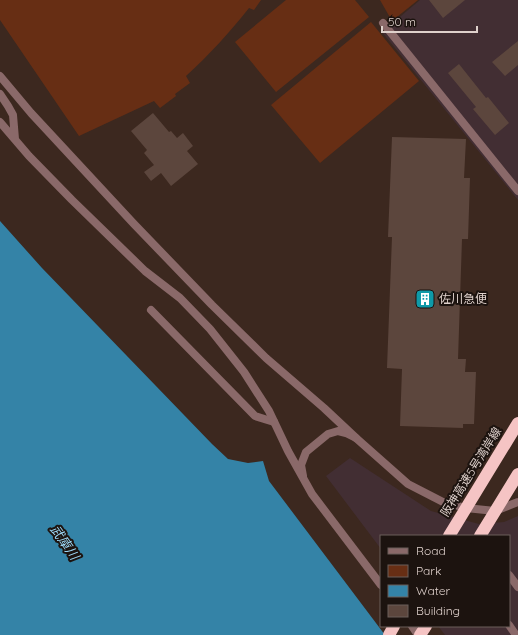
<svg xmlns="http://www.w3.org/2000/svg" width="518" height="635" viewBox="0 0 518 635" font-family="Quicksand,'Noto Sans JP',sans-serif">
<rect width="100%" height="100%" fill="#3c281f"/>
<!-- industrial -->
<path fill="#422e33" d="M 420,0 L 518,0 L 518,200 L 382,32 Z
M 350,458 L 431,511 L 479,524 L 504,522 L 518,516 L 518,635 L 445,635 L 438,626 L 509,626 L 509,536 L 381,536 L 381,549 L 326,476 Z"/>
<!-- green -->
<path fill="#672e14" d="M 0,0 L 261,0 L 254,10 L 249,8 C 230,32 209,55 186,76 L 190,83 L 175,94 L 176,96 L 160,108 L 154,101 L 79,136 L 0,20 Z
M 286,0 L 355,0 L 369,17 L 276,92 L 235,42 Z
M 380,0 L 418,0 L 392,21 Z
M 371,22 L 419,81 L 320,163 L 271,105 Z"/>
<!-- water -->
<path fill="#3483a7" d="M 0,221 L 42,268 L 212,444 L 228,459 L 248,463 L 263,461 L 269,481 L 385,635 L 0,635 Z"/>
<!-- building -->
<path fill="#5c463d" d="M 429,0 L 465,0 L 443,18 Z
M 518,41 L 518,65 L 505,76 L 492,62 Z
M 459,64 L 486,98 L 488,97 L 509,123 L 495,135 L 473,109 L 476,107 L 448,73 Z
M 153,113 L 169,132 L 171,131 L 177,138 L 183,133 L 193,146 L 187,151 L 198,164 L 171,186 L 161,173 L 151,181 L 144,172 L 154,165 L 144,153 L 147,150 L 131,131 Z
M 392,137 L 466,139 L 464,178 L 470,178 L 468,239 L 462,239 L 458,359 L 466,359 L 465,372 L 476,372 L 474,424 L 463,424 L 463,428 L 400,426 L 402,369 L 387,368 L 392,237 L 388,237 Z"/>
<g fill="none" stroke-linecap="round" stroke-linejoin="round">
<!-- service -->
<path stroke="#8a6969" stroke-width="8" d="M 383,23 L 518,191
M 151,310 L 255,416 L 274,422
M 509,575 L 518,587
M 509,625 L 516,635"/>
<!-- minor -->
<path stroke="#8a6969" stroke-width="8" d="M 303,476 L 301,465 L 306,452 L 328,434 L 338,431 L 346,433 L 356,438 L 408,484 L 443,502 L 466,508 L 495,511 L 518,502"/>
<!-- tertiary -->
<path stroke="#8a6969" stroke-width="8" d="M 0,76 L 31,113 L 134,224 L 212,305 L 266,358 L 324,408 L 356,438
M 0,94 L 8,106 L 13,115 L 15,139
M 0,122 L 29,156 L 72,200 L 145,271 L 180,298 L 210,329 L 244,372 L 269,411 L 288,451 L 312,494 L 381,585
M 412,626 L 418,635"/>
<!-- motorway -->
<path stroke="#f5c4c4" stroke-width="12" d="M 449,536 L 518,423
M 480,536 L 518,474
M 389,635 L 394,626
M 420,635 L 426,626"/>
</g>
<!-- icons -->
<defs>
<symbol id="building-square" viewBox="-11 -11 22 22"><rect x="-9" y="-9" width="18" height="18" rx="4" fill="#0f9aa8" stroke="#1c130f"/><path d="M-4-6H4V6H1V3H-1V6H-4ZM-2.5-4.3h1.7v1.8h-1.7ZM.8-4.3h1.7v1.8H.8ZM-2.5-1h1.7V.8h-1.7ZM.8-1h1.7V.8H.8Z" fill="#fff"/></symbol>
</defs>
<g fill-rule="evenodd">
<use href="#building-square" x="414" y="288" width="22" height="22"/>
</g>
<g text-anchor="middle" stroke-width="4" stroke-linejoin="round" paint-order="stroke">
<!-- poi labels -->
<g font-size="12" fill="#dfd1cc" stroke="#1c130f" text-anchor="start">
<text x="439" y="303">佐川急便</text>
</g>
<!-- street labels -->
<g font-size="12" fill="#dfd1cc" stroke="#1c130f">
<text transform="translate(471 472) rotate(-58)" y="4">阪神高速5号湾岸線</text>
</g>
<!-- water labels -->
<g font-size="13" font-style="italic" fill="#9bd7f6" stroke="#1c130f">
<text transform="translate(65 542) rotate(55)" y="5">武庫川</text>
</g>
</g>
<!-- legend -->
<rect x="380" y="535" width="130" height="92" fill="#1c130f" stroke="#6a5f5b"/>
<rect x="388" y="548" width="20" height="6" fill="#8a6969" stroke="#6a5f5b"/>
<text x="416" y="555" font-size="12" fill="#dfd1cc">Road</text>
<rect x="388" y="565" width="20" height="12" fill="#672e14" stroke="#6a5f5b"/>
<text x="416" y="575" font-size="12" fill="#dfd1cc">Park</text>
<rect x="388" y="585" width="20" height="12" fill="#3483a7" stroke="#6a5f5b"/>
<text x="416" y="595" font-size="12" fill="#dfd1cc">Water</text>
<rect x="388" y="605" width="20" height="12" fill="#5c463d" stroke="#6a5f5b"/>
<text x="416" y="615" font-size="12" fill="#dfd1cc">Building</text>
<!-- scale -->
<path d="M382 26v6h95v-6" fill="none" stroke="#dfd1cc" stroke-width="2"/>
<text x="388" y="26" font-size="12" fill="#dfd1cc" stroke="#1c130f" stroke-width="3" paint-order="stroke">50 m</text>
</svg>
